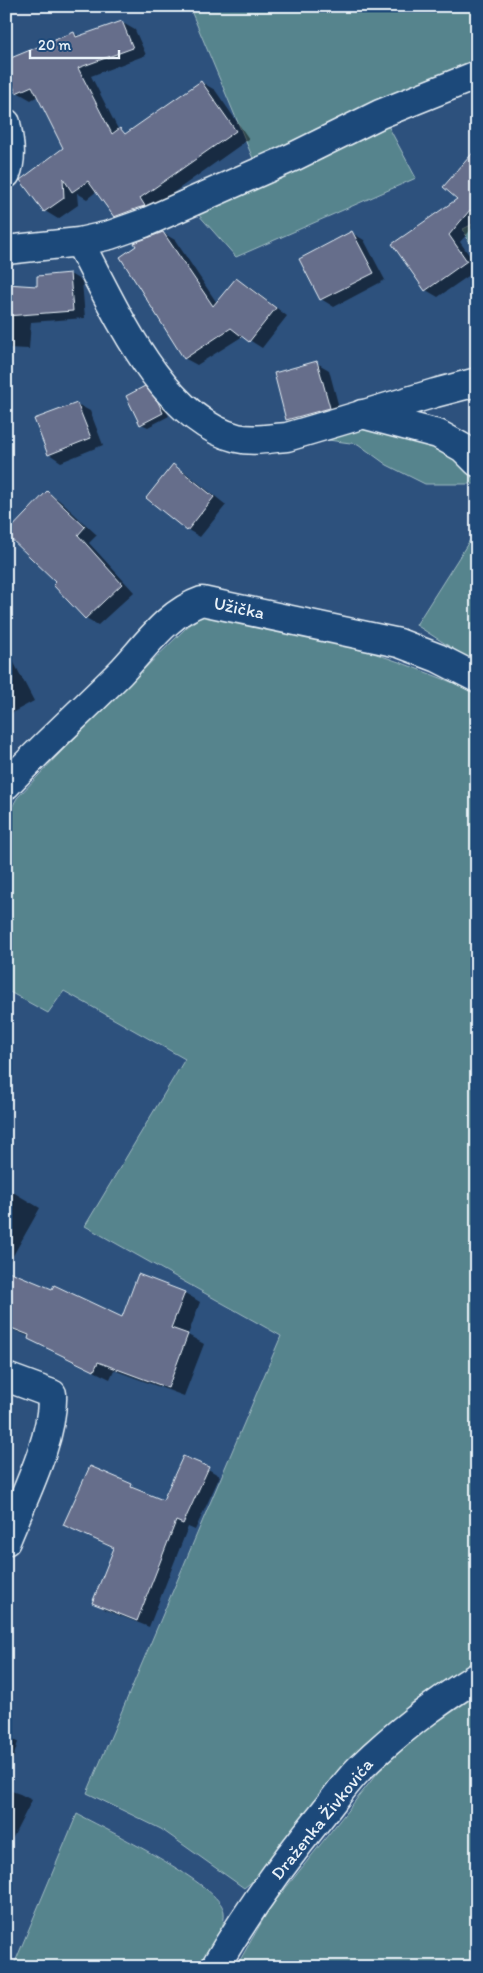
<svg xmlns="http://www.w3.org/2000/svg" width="483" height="1973" viewBox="0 0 483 1973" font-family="Itim,sans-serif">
<rect width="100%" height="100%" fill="#2d517d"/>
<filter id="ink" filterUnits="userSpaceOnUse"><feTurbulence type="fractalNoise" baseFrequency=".02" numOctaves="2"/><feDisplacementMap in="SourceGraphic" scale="10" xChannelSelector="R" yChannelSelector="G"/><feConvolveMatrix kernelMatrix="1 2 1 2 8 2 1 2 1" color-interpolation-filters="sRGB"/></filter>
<g filter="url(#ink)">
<!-- green -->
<path fill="#56848d" stroke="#9fbac2" d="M 189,6 L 477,6 L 477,63 L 254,161 Z
M 386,122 L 416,178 L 236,257 L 197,213 Z
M 477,222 L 477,259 L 463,229 Z
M 364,428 L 429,439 L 462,462 L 476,484 L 425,484 L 387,465 L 358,444 L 328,440 Z
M 477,529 L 477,662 L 466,657 L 416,625 Z
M 216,613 L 333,639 L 402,663 L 477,692 L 477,1661 L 413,1702 L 362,1745 L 254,1880 L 244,1888 L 161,1829 L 87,1793 L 281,1336 L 85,1226 L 185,1059 L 64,991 L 48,1013 L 6,990 L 6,818 L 17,798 L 78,734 L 187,627 L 202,616 Z
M 477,1695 L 477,1967 L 236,1967 L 269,1909 L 379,1771 L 420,1734 Z
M 77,1814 C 103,1828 222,1885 224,1912 C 226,1931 209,1951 200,1967 L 13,1967 Z"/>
<!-- shadow -->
<path fill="#0007" d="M 121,22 L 135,30 L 146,55 L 91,76 L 119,131 L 127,134 L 201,82 L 215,90 L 249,139 L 129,224 L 115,216 L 97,191 L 87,199 L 77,193 L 78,205 L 58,219 L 45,211 L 65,148 L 38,96 L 31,100 L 17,92 L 74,33 L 80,37 Z
M 477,159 L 477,223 L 460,242 L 477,266 L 477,270 L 438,297 L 426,290 L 459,199 Z
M 163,233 L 175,240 L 217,303 L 236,279 L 248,286 L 287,316 L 262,348 L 243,336 L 197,365 L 184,358 Z
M 352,233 L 364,240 L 385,280 L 334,307 L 321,299 L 301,259 Z
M 70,274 L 82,281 L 85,318 L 31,322 L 29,349 L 6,348 L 6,286 L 39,288 Z
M 317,363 L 329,370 L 341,415 L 300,427 L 287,420 Z
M 145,388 L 151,392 L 164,407 L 169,416 L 148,427 L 141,424 Z
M 77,404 L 90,411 L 103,445 L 61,462 L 49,454 Z
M 174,466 L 186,473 L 226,505 L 200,537 L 188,530 L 148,498 Z
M 47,492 L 59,500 L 97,535 L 89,543 L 134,592 L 98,625 L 86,618 L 58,582 Z
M 6,655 L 12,659 L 34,701 L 6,716 Z
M 6,1188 L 40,1208 L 6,1268 Z
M 6,1271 L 122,1319 L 185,1293 L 200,1302 L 188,1335 L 204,1344 L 184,1396 L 114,1370 L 110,1379 L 45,1347 L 30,1337 L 6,1327 Z
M 91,1467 L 163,1502 L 208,1469 L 220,1476 L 195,1530 L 188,1527 L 149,1627 L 106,1610 L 94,1603 L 115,1549 L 65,1525 Z
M 6,1735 L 18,1742 L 6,1783 Z
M 6,1789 L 20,1794 L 32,1800 L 6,1851 Z"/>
<!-- building -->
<path fill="#666e8b" stroke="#e8f1f8" d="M 122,21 L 133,48 L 78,68 L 112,134 L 120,128 L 125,134 L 201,81 L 236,131 L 140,198 L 145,206 L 138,208 L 114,217 L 88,181 L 72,192 L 63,178 L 64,198 L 44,212 L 20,180 L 63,148 L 32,86 L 16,93 L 6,69 L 6,60 L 74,32 L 76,37 Z
M 477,148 L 477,216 L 470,210 L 449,235 L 467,261 L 425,291 L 392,244 L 457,199 L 443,187 Z
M 352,231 L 374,273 L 320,300 L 299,259 Z
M 163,232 L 213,306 L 236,278 L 276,308 L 249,342 L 231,328 L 184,359 L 120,257 L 136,246 L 134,243 Z
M 70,273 L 73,311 L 6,316 L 6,284 L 37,286 L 37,276 Z
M 317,361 L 330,408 L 286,420 L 274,373 Z
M 145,386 L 158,402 L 163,413 L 140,425 L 126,396 Z
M 77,403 L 91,438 L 48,455 L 34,419 Z
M 173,464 L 214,497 L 187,531 L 146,498 Z
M 47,491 L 85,527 L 78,535 L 122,584 L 85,619 L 53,585 L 56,582 L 6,534 Z
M 6,1270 L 52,1289 L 54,1285 L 122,1317 L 138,1274 L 185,1292 L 171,1328 L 188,1334 L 168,1388 L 98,1362 L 94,1371 L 28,1339 L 29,1335 L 6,1326 Z
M 183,1456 L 209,1467 L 183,1524 L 176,1521 L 137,1621 L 92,1603 L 114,1548 L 63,1525 L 90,1466 L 132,1484 L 131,1487 L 163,1500 Z"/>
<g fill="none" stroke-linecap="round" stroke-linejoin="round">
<defs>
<path id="minor" d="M 6,123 C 9,140 13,157 6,174
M 79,242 C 114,306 160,418 237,438 C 253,442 271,438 287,437 L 435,393 L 477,382
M 6,250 L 79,242 L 110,235 L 144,223 L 293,157 L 380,114 L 477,75
M 362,414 L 438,434 L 463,448 L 477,462
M 6,785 C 43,746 82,711 120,673 C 145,647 167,613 202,601 L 399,643 L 438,658 L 477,678
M 6,1377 L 52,1394 C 54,1440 23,1498 6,1541
M 215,1967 C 247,1912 284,1861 324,1812 C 336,1797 347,1781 360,1768 C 395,1734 435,1703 477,1677"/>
</defs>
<!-- minor casing -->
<use href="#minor" stroke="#e8f1f8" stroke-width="31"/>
<!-- minor -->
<use href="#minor" stroke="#1f4a7a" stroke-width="28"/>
</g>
</g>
<g text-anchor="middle" stroke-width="5" stroke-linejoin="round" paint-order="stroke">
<!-- street labels -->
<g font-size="18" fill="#e8f1f8" stroke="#1f4a7a">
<text transform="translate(239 608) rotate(12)" y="6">Užička</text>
<text transform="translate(322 1819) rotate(-51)" y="6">Draženka Živkovića</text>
</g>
</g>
<!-- margin -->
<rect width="483" height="1973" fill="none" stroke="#1f4a7a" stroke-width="25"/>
<rect x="12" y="12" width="458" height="1948" fill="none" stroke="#e8f1f8" stroke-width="2" filter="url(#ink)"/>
<!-- scale -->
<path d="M30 50v8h89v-8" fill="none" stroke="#e8f1f8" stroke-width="2.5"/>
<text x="38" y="50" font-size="15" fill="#e8f1f8" stroke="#1f4a7a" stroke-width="4" paint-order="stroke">20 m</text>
</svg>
